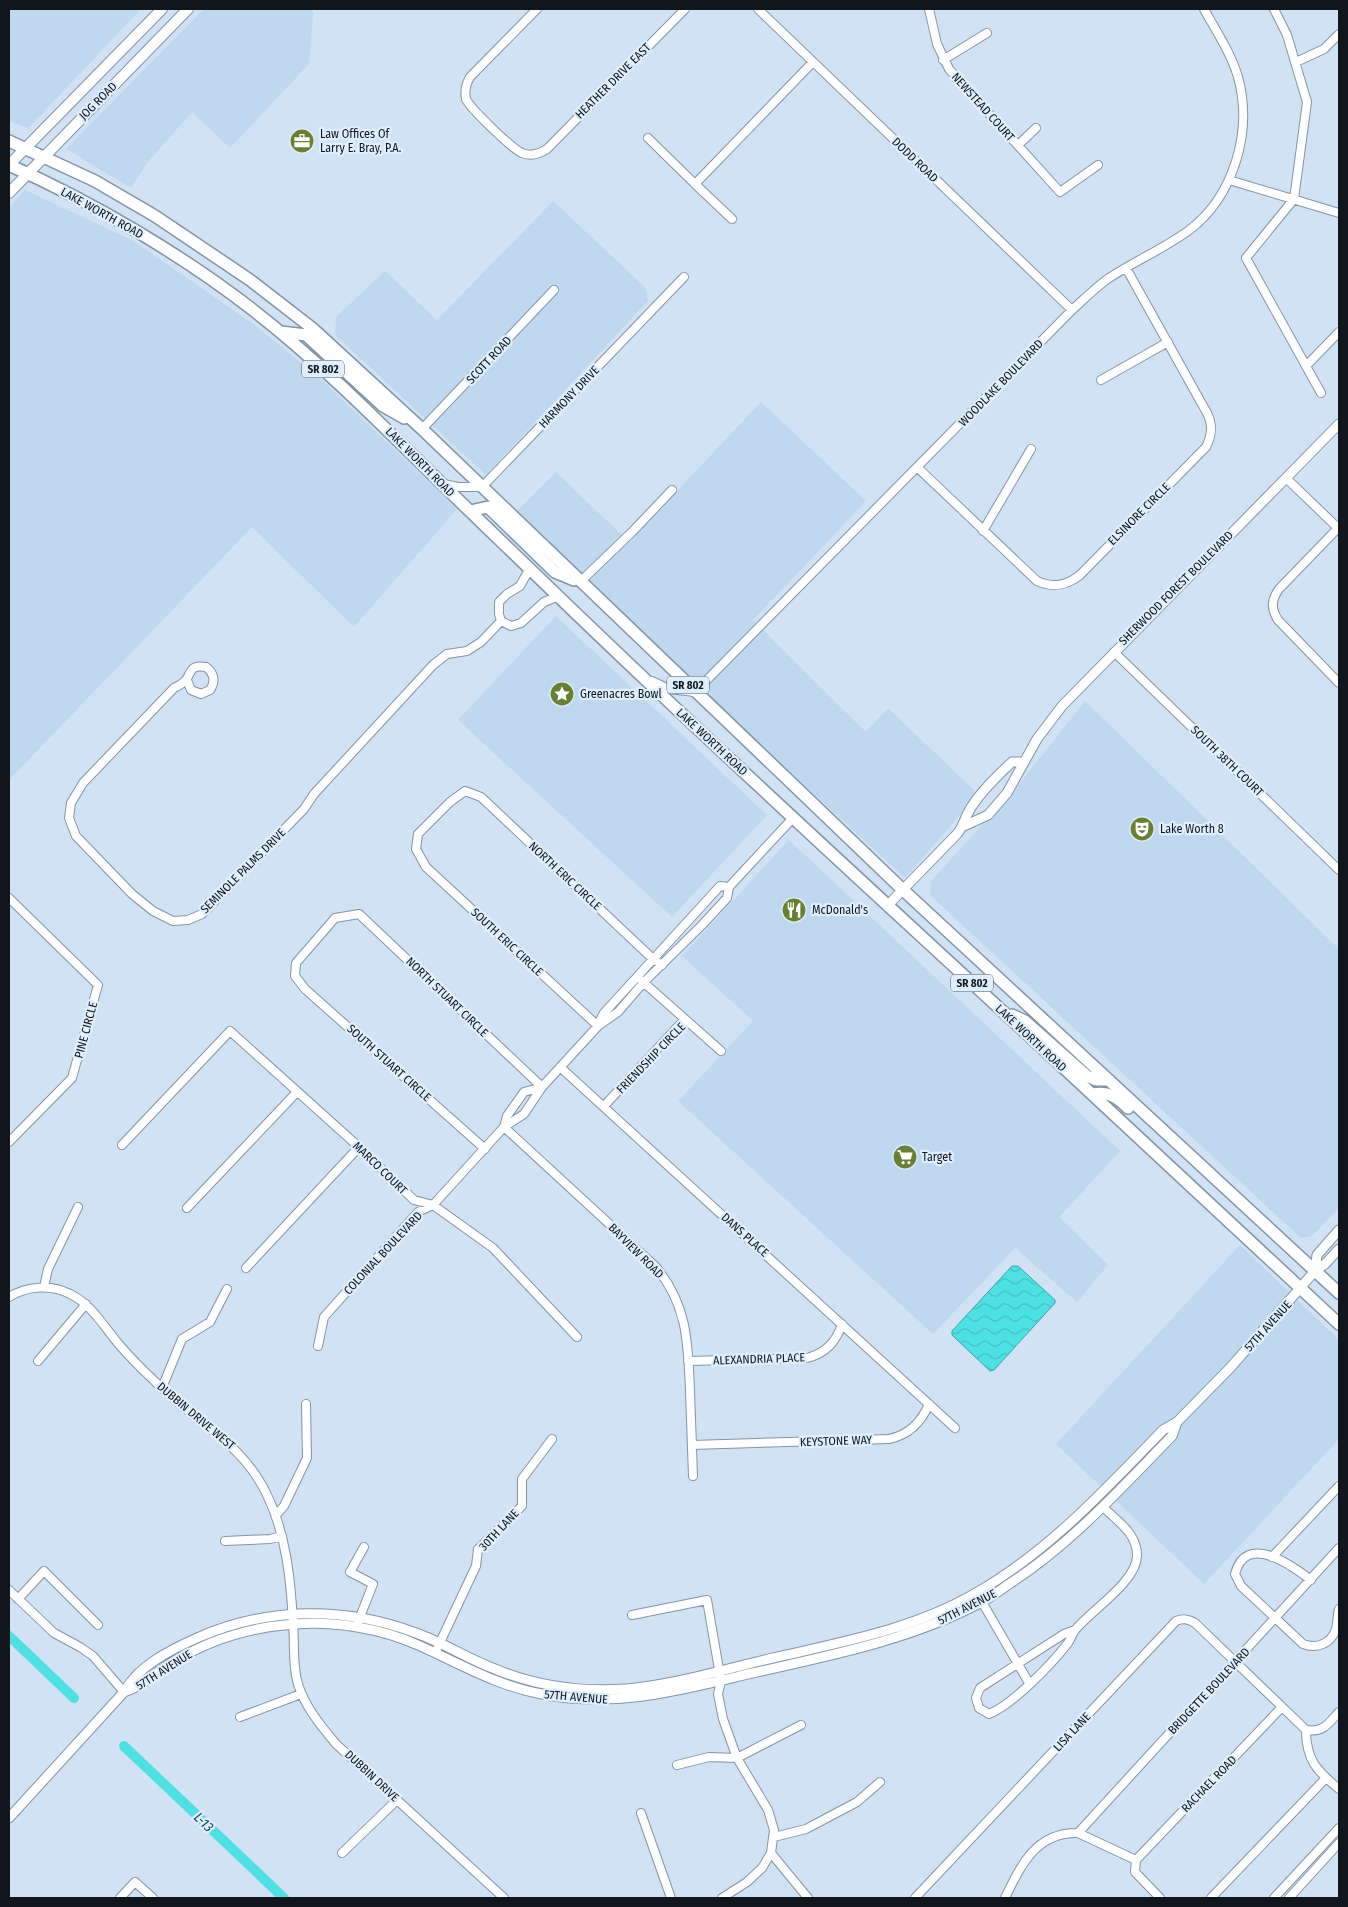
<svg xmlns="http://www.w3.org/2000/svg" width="1348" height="1907" viewBox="0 0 1348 1907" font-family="'Fira Sans Condensed',sans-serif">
<defs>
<pattern id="water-waves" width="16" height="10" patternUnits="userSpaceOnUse" patternTransform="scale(1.25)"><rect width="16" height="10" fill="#4ee1e4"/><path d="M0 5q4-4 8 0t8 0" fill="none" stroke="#43c0c3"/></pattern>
</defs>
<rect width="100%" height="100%" fill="#d0e2f4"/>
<!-- built -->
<path fill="#bfd8ef" d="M 9,9 L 141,9 L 28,128 L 9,121 Z
M 204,9 L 312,9 L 313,14 L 309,64 L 230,148 L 192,112 L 147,163 L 131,188 L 66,149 Z
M 25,190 L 132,240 L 256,326 L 322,380 L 457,509 L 354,627 L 252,527 L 9,780 L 9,208 Z
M 553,201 L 645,287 L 648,301 L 486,475 L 335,335 L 336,317 L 385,271 L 437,320 Z
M 761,402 L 866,501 L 753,620 L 866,732 L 888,708 L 978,794 L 905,878 L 687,677 L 517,511 L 556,472 L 629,542 Z
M 556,616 L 767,815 L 672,917 L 458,720 Z
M 1085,701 L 1339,949 L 1339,1208 L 1312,1236 L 1301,1238 L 930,895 L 931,881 L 1020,783 Z
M 789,840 L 1120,1151 L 1059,1217 L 1108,1265 L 1077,1302 L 1015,1248 L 933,1334 L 678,1101 L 753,1021 L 682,956 Z
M 1240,1245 L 1339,1340 L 1339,1439 L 1204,1584 L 1056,1444 Z"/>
<!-- water -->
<path fill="url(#water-waves)" stroke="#3ba4a8" d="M 1012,1266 L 1018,1266 L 1055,1300 L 1055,1303 L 994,1370 L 990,1371 L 952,1335 L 952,1331 Z"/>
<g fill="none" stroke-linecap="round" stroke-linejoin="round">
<!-- canal -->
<path stroke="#4ee1e4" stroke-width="10" d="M 9,1636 L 74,1698
M 124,1746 L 284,1898"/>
<defs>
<path id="minor" d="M 537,9 L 470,77 C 466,84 464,90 466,99 C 469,107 512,149 522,153 C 531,157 539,154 547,149 L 685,9
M 758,9 L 1072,310
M 929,9 L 937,44 L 949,69 L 1060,192 L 1098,165
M 1274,9 L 1287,35 L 1307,102 L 1294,199 L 1246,258 L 1321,393
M 943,60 L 987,33
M 1296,62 L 1324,49 L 1339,34
M 648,138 L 695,184 L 813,62
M 1018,145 L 1036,128
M 1229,180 L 1339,213
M 695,184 L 732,219
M 1306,366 L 1339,332
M 1101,380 L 1168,342
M 422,429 L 554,290
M 917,467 L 1037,581 C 1053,588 1066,586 1080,575 L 1206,447 C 1212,435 1213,425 1207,413 L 1126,268
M 1286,478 L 1339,529
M 444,484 L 458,487 L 482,487 L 684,277
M 1339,527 L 1279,589 C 1271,600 1271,609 1278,620 L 1339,683
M 983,531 L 1031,449
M 530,568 L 520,586 L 507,594 L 499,602 L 499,614 L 501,621 L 511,626 L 521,623 L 544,602 L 559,596
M 580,582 L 633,531 L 672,490
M 1114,652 L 1339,870
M 187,680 L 191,690 L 201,694 L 210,690 C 216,681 214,673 206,667 C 188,664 192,674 185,681 C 182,684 178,686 174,688 L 83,783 L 71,803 L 69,818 L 76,836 L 132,894 L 153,911 L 173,921 L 188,920 L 202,914 L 304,809 L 314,794 L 433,665 L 447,654 L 467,651 L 481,642 L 501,621
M 652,681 L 669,689 L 695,692 L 1072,310 C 1084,299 1096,287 1109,278 C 1135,261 1163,249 1188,231 C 1234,197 1253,131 1238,77 C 1231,53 1216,31 1204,9
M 9,898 L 98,985 L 72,1078 L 9,1142
M 642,981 L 721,1051
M 598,1024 L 604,1013 L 720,886 L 729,887
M 598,1026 L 426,867 L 416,849 L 418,834 L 450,802 L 465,791 L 481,797 L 653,959 L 662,965
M 560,1067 L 955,1428
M 604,1106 L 685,1019
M 504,1127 L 656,1267 C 688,1306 688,1344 690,1391 C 691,1419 692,1447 693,1476
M 504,1127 L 507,1116 L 524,1092 L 542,1087
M 122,1145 L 230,1031 L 359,1147 L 414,1200 L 433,1205 L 493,1248 L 577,1337
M 485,1149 L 305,989 L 295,976 L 296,963 L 335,918 L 359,914 L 542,1087
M 187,1208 L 297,1092
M 246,1268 L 359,1147
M 44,1287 L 48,1269 L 78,1207
M 9,1297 C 27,1286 51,1284 70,1294 C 90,1303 103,1325 117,1342 C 125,1352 134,1361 143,1370 C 155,1382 168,1394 182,1406 C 215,1433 248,1454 267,1495 C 286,1534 291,1580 293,1624 C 295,1644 292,1665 298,1684 C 305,1707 321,1726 336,1744 L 504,1898
M 318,1346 L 324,1317 L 418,1212 L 433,1205 L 504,1127 L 524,1114 L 542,1087 L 598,1026 L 618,1012 L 644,982 L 702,925 L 727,898 L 729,887 L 792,819
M 38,1361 L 86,1304
M 688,1361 L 807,1358 C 826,1353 836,1342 842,1324
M 162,1388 L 182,1339 L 210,1322 L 227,1289
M 692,1445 L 889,1439 C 909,1435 921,1423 929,1404
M 276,1515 L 284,1506 L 307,1458 L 306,1404
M 225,1541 L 270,1539 L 282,1536
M 1272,1557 L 1339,1486
M 1311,1580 C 1291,1565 1246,1532 1235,1574 L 1241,1586 L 1303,1644 C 1317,1649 1331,1644 1336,1629 C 1338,1622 1337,1616 1339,1609
M 9,1590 L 54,1633 L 80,1647 L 93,1656 L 124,1692
M 18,1599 L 44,1571 L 98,1625
M 982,1602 L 1029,1683
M 632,1615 L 707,1600 L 721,1681 L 718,1694 L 723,1719 L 737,1758 L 768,1810 L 774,1830 L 771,1853 L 762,1868 L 747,1882 L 722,1898
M 356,1627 L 373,1584 L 350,1572 L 364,1547
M 1075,1630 L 1064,1634 L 980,1688 L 976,1698 L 979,1708 L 989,1714 C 1013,1704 1051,1665 1068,1643 C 1071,1639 1072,1634 1075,1630 C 1090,1611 1138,1581 1137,1555 C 1137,1533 1117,1521 1103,1507
M 435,1653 L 476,1566 L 478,1549 L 522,1506 L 522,1479 L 552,1439
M 240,1717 L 301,1694
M 1306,1730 C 1323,1733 1328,1724 1339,1712
M 677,1765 L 709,1757 L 737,1758 L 801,1725
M 641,1813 L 671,1898
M 1078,1833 L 1136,1860
M 774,1837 L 806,1829 L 857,1802 L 880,1782
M 342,1853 L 397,1800
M 771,1853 L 808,1898
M 1136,1860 L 1281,1708
M 1136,1860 L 1135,1872 L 1160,1898
M 120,1898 L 135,1882 L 153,1898
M 915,1898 L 1176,1621 C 1183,1618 1188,1619 1195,1623 L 1306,1730 C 1306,1760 1317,1771 1339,1789
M 1005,1898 C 1021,1865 1036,1832 1078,1833 L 1339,1548
M 1211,1898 L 1326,1778
M 1274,1898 L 1339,1828
M 1289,1898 L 1339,1843"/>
<path id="tertiary" d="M 964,826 L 988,815 L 1007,793 L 1037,739 L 1062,706 L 1339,424
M 888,905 L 957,834 C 963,827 964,820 968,813 C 977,795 997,776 1012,762 L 1024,762
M 1315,1271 L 1317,1255 L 1339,1230
M 124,1692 C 143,1686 156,1672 173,1662 C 209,1640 252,1627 294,1624 C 335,1621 380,1628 418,1645 C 459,1663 497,1686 542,1694 C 615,1708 677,1691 748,1674 C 827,1656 907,1641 980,1603 C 990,1598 999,1591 1009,1584 C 1071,1544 1120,1489 1172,1436 L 1177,1422
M 9,1818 L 124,1692 C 138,1666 170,1650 197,1638 C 267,1607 345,1606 416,1633 C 444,1643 468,1659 495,1669 C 536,1686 582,1692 626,1689 C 675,1685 725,1669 773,1658 C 842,1642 915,1629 976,1593 C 1049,1551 1105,1490 1163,1430 L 1177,1422 L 1230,1368 L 1315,1271 L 1325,1264 L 1339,1249"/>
<path id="secondary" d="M 9,165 L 162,9
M 9,193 L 188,9"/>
<path id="primary" d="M 9,141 L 95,181 L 155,216 L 250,280 L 312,328 L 422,429 L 902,889 L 1339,1293
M 9,165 C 92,202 181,254 253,310 C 321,363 381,424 443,485 C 511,551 579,617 648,682 C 786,813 926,940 1065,1069 C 1157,1154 1248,1239 1339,1324
M 281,332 L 306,335 L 383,406 L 404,418
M 470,511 L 488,507 L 555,572 L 574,580
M 1012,1015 L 1025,1021 L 1087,1076 L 1096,1080 L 1109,1080
M 1093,1094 C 1108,1091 1117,1097 1128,1108"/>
</defs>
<!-- minor casing -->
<use href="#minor" stroke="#8495a5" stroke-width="10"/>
<!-- tertiary casing -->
<use href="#tertiary" stroke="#8495a5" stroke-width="11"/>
<!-- secondary casing -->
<use href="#secondary" stroke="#8495a5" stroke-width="12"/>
<!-- primary casing -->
<use href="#primary" stroke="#8495a5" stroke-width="14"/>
<!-- minor -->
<use href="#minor" stroke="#fff" stroke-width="8"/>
<!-- tertiary -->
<use href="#tertiary" stroke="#fff" stroke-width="9"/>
<!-- secondary -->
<use href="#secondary" stroke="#fff" stroke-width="10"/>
<!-- primary -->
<use href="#primary" stroke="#fff" stroke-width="11"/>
</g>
<!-- icons -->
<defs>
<symbol id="office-disc" viewBox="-11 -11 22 22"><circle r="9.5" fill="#698032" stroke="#e0effd"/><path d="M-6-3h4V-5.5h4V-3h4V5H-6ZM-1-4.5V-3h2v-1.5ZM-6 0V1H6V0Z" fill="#fff"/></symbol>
<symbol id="sight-disc" viewBox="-11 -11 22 22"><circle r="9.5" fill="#698032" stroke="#e0effd"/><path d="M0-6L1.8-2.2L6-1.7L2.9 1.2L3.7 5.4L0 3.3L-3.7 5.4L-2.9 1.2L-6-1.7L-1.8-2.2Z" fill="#fff"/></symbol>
<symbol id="theatre-disc" viewBox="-11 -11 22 22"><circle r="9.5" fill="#698032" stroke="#e0effd"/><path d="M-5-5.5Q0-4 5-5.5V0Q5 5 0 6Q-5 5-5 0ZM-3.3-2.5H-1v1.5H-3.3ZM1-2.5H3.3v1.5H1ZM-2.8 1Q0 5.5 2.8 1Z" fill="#fff"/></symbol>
<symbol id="restaurant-disc" viewBox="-11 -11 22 22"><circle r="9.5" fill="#698032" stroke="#e0effd"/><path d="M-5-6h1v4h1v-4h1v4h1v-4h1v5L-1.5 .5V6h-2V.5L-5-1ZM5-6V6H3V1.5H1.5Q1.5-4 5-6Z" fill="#fff"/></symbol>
<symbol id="supermarket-disc" viewBox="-11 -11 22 22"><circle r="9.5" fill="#698032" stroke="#e0effd"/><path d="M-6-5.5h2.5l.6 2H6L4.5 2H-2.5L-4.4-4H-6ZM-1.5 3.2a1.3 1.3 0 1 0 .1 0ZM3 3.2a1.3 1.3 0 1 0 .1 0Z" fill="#fff"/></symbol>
</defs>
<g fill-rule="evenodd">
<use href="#office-disc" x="288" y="127" width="28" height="28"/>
<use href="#sight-disc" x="548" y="680" width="28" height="28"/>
<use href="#theatre-disc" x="1128" y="815" width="28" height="28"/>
<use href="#restaurant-disc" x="780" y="896" width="28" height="28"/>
<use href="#supermarket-disc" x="891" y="1143" width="28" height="28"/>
</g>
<g text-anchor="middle" stroke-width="4.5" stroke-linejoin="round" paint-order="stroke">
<!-- shield labels -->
<g fill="#e0effd" stroke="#4e5760" stroke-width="1">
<rect x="302" y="360.5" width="42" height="17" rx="4"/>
<rect x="667" y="676.5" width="42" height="17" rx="4"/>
<rect x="951" y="974.5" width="42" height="17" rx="4"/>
</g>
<g font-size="11" font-weight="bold" fill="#10161c">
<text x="323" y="373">SR 802</text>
<text x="688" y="689">SR 802</text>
<text x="972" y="987">SR 802</text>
</g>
<!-- street labels -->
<g font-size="12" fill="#10161c" stroke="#e0effd">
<text transform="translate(613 81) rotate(-45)" y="4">HEATHER DRIVE EAST</text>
<text transform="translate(98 101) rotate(-45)" y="4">JOG ROAD</text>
<text transform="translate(983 107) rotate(48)" y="4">NEWSTEAD COURT</text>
<text transform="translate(915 160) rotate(44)" y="4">DODD ROAD</text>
<text transform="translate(102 213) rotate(29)" y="4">LAKE WORTH ROAD</text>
<text transform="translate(489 360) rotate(-47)" y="4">SCOTT ROAD</text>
<text transform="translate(1001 383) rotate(-46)" y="4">WOODLAKE BOULEVARD</text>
<text transform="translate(569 397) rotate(-46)" y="4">HARMONY DRIVE</text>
<text transform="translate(420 462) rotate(45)" y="4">LAKE WORTH ROAD</text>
<text transform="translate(1139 514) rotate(-45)" y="4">ELSINORE CIRCLE</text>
<text transform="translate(1176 588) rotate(-45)" y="4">SHERWOOD FOREST BOULEVARD</text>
<text transform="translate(712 742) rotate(43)" y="4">LAKE WORTH ROAD</text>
<text transform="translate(1227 761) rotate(44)" y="4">SOUTH 38TH COURT</text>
<text transform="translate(243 871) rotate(-45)" y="4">SEMINOLE PALMS DRIVE</text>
<text transform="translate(565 876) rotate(43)" y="4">NORTH ERIC CIRCLE</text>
<text transform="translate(507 942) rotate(43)" y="4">SOUTH ERIC CIRCLE</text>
<text transform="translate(447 997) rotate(44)" y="4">NORTH STUART CIRCLE</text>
<text transform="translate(86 1030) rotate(-75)" y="4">PINE CIRCLE</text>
<text transform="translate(1031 1038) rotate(43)" y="4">LAKE WORTH ROAD</text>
<text transform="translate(651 1058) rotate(-46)" y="4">FRIENDSHIP CIRCLE</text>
<text transform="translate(389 1063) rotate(42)" y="4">SOUTH STUART CIRCLE</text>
<text transform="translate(380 1168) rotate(44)" y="4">MARCO COURT</text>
<text transform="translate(745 1235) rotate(42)" y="4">DANS PLACE</text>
<text transform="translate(636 1251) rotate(45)" y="4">BAYVIEW ROAD</text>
<text transform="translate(383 1253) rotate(-47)" y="4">COLONIAL BOULEVARD</text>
<text transform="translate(1268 1326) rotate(-48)" y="4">57TH AVENUE</text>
<text transform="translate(759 1359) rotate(-2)" y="4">ALEXANDRIA PLACE</text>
<text transform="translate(196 1416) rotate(40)" y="4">DUBBIN DRIVE WEST</text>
<text transform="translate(836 1441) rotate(-2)" y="4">KEYSTONE WAY</text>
<text transform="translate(499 1530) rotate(-47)" y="4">30TH LANE</text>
<text transform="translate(967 1607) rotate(-27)" y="4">57TH AVENUE</text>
<text transform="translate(164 1670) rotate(-32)" y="4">57TH AVENUE</text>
<text transform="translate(1209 1691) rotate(-47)" y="4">BRIDGETTE BOULEVARD</text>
<text transform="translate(576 1697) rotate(5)" y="4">57TH AVENUE</text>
<text transform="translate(1072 1732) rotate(-47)" y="4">LISA LANE</text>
<text transform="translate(372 1776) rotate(43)" y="4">DUBBIN DRIVE</text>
<text transform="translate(1209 1784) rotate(-46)" y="4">RACHAEL ROAD</text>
</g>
<!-- poi labels -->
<g font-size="12" fill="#10161c" stroke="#e0effd" text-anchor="start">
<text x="320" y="138">Law Offices Of<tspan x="320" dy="14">Larry E. Bray, P.A.</tspan></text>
<text x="580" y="698">Greenacres Bowl</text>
<text x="1160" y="833">Lake Worth 8</text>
<text x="812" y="914">McDonald's</text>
<text x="922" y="1161">Target</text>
</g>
<!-- water labels -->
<g font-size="14" font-style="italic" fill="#115051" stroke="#e0effd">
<text transform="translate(204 1822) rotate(43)" y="5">L-13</text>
</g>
</g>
<!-- border -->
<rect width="1348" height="1907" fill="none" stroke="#10161c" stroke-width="20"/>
</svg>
